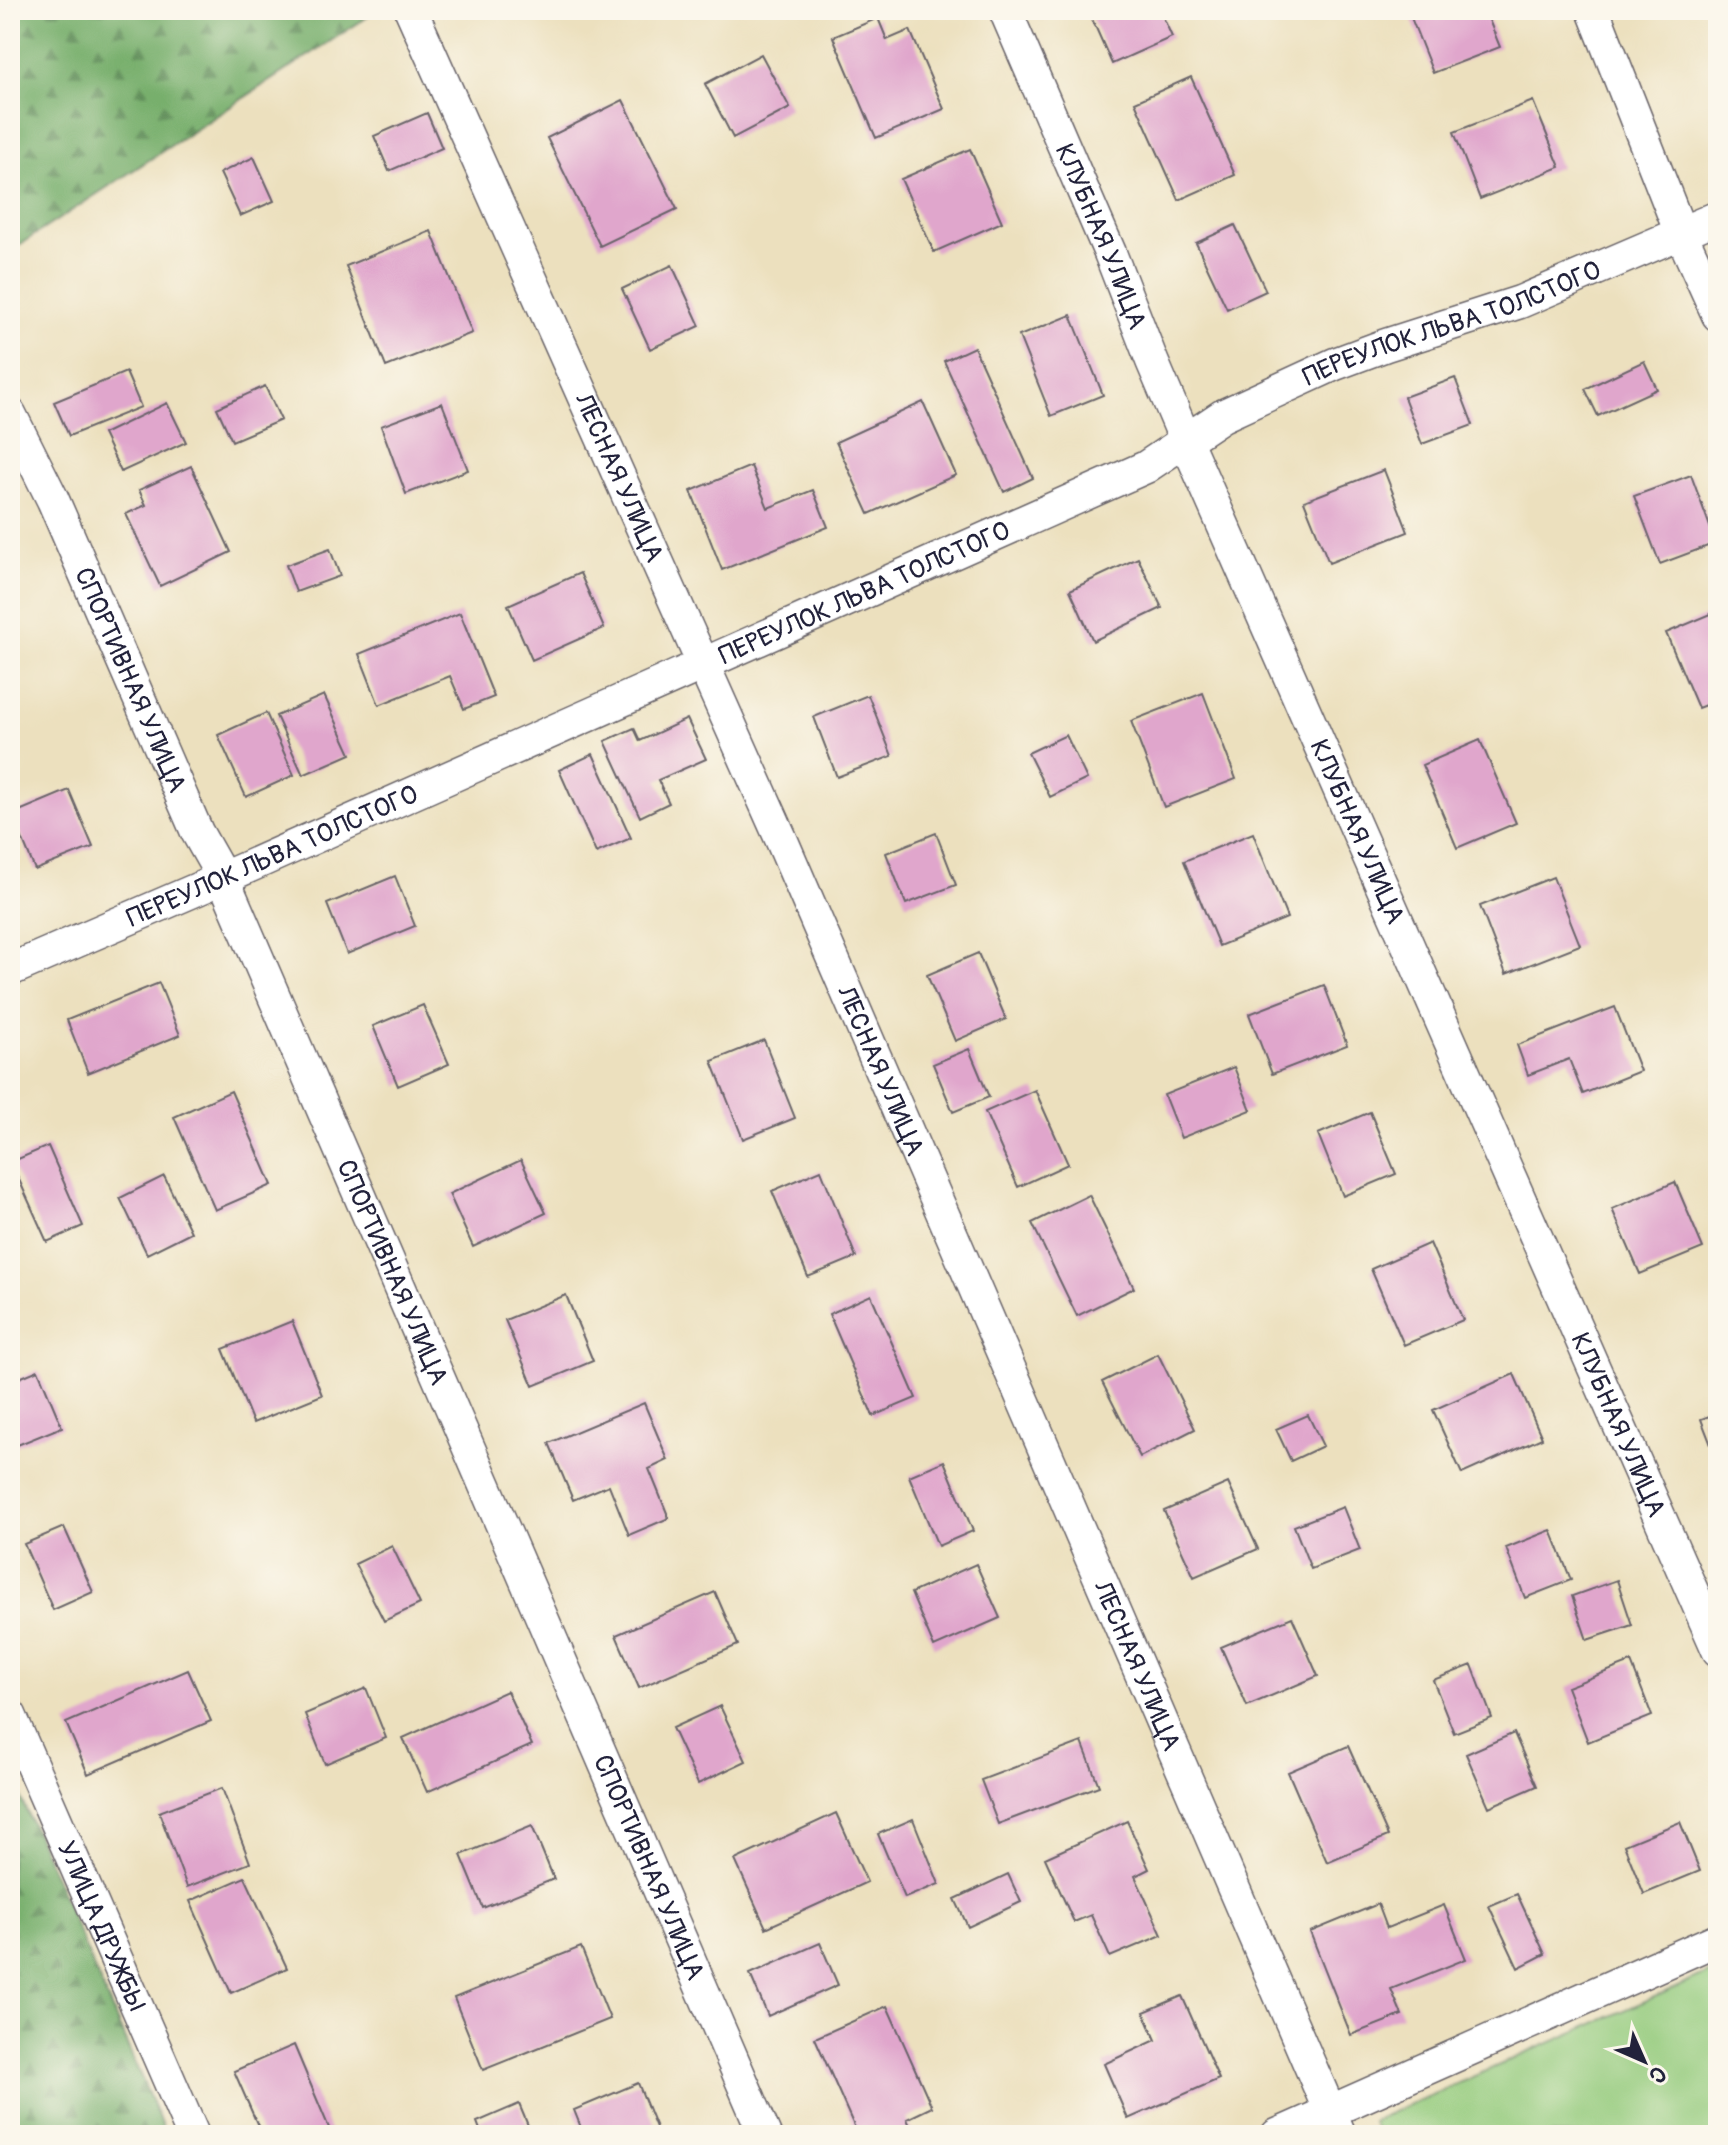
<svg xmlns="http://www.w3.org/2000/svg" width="1728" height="2145" viewBox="0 0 1728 2145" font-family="Pangolin,sans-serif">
<defs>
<pattern id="forest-firs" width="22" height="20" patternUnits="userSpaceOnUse" patternTransform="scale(2)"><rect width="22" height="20" fill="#77af6c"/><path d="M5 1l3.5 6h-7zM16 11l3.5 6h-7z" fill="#618e5a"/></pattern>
</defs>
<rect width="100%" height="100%" fill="#fbf7ec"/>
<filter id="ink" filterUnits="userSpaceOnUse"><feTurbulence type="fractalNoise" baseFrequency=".0125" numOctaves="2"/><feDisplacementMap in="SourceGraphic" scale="16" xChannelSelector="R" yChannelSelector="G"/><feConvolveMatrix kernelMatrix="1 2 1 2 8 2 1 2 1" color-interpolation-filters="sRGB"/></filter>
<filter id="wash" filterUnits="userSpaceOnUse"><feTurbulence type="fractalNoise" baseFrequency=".006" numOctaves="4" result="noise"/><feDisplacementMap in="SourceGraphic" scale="32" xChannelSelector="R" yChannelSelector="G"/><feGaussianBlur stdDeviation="1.8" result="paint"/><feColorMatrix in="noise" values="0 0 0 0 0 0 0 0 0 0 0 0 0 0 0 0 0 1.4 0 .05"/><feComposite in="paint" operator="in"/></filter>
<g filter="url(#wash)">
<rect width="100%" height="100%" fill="#ece0be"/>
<!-- forest -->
<path fill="url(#forest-firs)" stroke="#4c6854" stroke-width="2" d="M 10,10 L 378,10 L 10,251 Z
M 10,1773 L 166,2135 L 10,2135 Z"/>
<!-- green -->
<path fill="#94cb7d" stroke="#5b765c" stroke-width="2" d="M 1718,1969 L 1718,2135 L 1378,2135 L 1372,2121 Z"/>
<g id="blocks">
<!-- building -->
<path fill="#e0a6cc" d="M 1088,10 L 1160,10 L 1172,37 L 1112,64 Z
M 1408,10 L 1485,10 L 1500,47 L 1433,73 Z
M 878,18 L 887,40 L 910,30 L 944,109 L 876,138 L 833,37 Z
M 761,54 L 790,108 L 733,138 L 705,84 Z
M 1191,77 L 1235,175 L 1179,200 L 1135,102 Z
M 623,100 L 677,209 L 600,246 L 547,138 Z
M 1533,101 L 1560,167 L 1480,199 L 1454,132 Z
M 427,113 L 442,148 L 389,171 L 374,136 Z
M 970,149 L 1002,222 L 934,252 L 901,179 Z
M 254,157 L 274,201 L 240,216 L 220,173 Z
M 1235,225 L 1266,291 L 1227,309 L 1196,243 Z
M 431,231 L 472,333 L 386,367 L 346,266 Z
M 672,265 L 700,326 L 650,349 L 622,289 Z
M 1071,315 L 1103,395 L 1051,416 L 1019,336 Z
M 974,347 L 1033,478 L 1004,492 L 944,361 Z
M 1644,361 L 1657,389 L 1598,416 L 1585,389 Z
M 126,372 L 141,407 L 69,436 L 54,402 Z
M 1455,378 L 1473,425 L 1422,444 L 1404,397 Z
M 265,386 L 281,420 L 232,441 L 217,408 Z
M 923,402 L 956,475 L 869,514 L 836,442 Z
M 167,403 L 186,442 L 121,472 L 103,434 Z
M 442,403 L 468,470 L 406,494 L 381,426 Z
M 191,466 L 231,552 L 160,586 L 126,514 L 146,505 L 139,490 Z
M 751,466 L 768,508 L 813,490 L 828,527 L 722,570 L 691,491 Z
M 1384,470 L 1408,532 L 1329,563 L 1304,501 Z
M 1691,475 L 1716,543 L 1660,564 L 1634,496 Z
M 330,549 L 340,576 L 296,592 L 286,565 Z
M 1138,558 L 1162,608 L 1093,641 L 1070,590 Z
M 580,573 L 604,628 L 532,660 L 508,605 Z
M 1718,611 L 1718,700 L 1698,708 L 1666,633 Z
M 460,613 L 494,697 L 464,709 L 450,676 L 379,705 L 359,654 Z
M 1203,693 L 1236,779 L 1164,807 L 1131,721 Z
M 324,695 L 351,754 L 303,775 L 276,716 Z
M 868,695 L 892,756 L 837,777 L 814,717 Z
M 266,713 L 294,775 L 246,797 L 218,735 Z
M 687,719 L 706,759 L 658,780 L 669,803 L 640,817 L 605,741 L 634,728 L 640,741 Z
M 1066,735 L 1087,779 L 1050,797 L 1028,753 Z
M 1480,740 L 1516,823 L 1457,848 L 1422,765 Z
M 593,754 L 631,838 L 596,853 L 559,770 Z
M 69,790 L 93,847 L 35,870 L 12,814 Z
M 936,833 L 956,885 L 906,904 L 886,853 Z
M 1253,833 L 1287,918 L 1219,946 L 1184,861 Z
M 395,876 L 415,926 L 347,954 L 327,904 Z
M 1553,877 L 1580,945 L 1506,974 L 1480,906 Z
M 978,953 L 1006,1019 L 955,1041 L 927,975 Z
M 159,983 L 180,1035 L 88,1073 L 67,1020 Z
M 1324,985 L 1347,1045 L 1272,1074 L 1249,1014 Z
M 423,1005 L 449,1064 L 398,1086 L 373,1026 Z
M 1615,1007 L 1640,1071 L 1583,1094 L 1569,1059 L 1528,1075 L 1517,1045 Z
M 764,1040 L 795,1118 L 743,1139 L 712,1061 Z
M 969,1049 L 989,1097 L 953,1112 L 933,1064 Z
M 1234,1067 L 1251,1110 L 1181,1138 L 1164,1095 Z
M 1035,1090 L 1068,1164 L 1018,1187 L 985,1112 Z
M 231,1091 L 272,1185 L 215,1210 L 174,1117 Z
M 1370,1112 L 1396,1174 L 1343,1196 L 1318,1134 Z
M 48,1146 L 83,1226 L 47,1242 L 11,1162 Z
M 521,1160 L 546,1213 L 473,1247 L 449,1194 Z
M 821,1170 L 856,1257 L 808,1277 L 772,1191 Z
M 164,1176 L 191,1232 L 147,1254 L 120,1198 Z
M 1675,1182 L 1703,1248 L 1640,1274 L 1612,1209 Z
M 1089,1195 L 1134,1288 L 1077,1316 L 1032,1223 Z
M 1430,1243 L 1463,1320 L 1404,1345 L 1371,1269 Z
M 566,1295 L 593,1361 L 533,1386 L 505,1320 Z
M 871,1295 L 916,1398 L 873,1416 L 829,1314 Z
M 292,1321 L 322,1395 L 253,1423 L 223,1349 Z
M 1158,1354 L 1195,1429 L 1140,1457 L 1102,1382 Z
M 38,1370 L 62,1427 L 10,1448 L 10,1382 Z
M 1514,1374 L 1542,1438 L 1462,1474 L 1433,1410 Z
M 644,1403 L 668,1460 L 649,1469 L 669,1518 L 629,1535 L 609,1485 L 573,1500 L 549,1443 Z
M 1718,1413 L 1718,1463 L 1701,1419 Z
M 1308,1415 L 1323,1446 L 1291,1461 L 1276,1429 Z
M 944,1461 L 973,1531 L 938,1546 L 909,1476 Z
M 1228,1483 L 1258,1549 L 1194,1577 L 1164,1511 Z
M 1343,1507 L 1360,1550 L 1311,1569 L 1294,1526 Z
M 64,1527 L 93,1592 L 53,1610 L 24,1544 Z
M 1551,1530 L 1571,1580 L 1525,1598 L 1506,1548 Z
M 392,1546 L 420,1604 L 384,1621 L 355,1564 Z
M 976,1564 L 1000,1618 L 934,1647 L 911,1593 Z
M 1617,1580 L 1632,1625 L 1587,1640 L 1572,1596 Z
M 715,1592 L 738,1645 L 639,1688 L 616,1635 Z
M 1292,1617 L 1318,1676 L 1247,1706 L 1221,1647 Z
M 1631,1662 L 1652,1716 L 1588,1742 L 1567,1687 Z
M 1472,1665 L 1492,1718 L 1454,1733 L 1433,1680 Z
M 188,1670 L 211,1721 L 88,1774 L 66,1723 Z
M 366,1688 L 386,1738 L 325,1764 L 305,1714 Z
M 507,1691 L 532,1745 L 427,1792 L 403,1738 Z
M 720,1706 L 746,1761 L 698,1784 L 672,1728 Z
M 1514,1733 L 1537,1786 L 1489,1807 L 1466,1754 Z
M 1082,1742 L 1099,1786 L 998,1824 L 981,1780 Z
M 1348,1746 L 1388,1836 L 1327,1862 L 1288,1772 Z
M 222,1788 L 250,1863 L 187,1887 L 159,1812 Z
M 836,1813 L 867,1882 L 766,1928 L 735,1860 Z
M 913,1819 L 939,1884 L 905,1898 L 878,1834 Z
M 1127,1821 L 1149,1869 L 1135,1876 L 1162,1935 L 1110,1957 L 1091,1915 L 1074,1922 L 1045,1858 Z
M 1680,1822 L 1700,1871 L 1644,1894 L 1624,1845 Z
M 532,1826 L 554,1879 L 483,1908 L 461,1855 Z
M 1008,1874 L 1021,1902 L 968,1927 L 955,1899 Z
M 245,1877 L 287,1968 L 231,1993 L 190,1901 Z
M 1517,1894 L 1545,1954 L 1518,1968 L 1489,1906 Z
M 1378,1904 L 1387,1928 L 1444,1905 L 1466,1959 L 1391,1989 L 1402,2015 L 1351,2035 L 1310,1932 Z
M 820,1943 L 838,1985 L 768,2016 L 750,1974 Z
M 581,1947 L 610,2019 L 483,2070 L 454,1998 Z
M 1182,1996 L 1219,2079 L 1128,2119 L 1104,2064 L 1156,2040 L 1144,2012 Z
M 887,2006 L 932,2107 L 907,2119 L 914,2135 L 858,2135 L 815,2038 Z
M 294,2045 L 332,2135 L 262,2135 L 234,2071 Z
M 638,2083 L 659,2135 L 584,2135 L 574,2110 Z
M 519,2104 L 532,2135 L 482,2135 L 477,2122 Z"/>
</g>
</g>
<g filter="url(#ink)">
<use href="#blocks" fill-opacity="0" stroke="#696469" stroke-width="2"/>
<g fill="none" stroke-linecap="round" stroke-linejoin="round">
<defs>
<g id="street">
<path id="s1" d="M 411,10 L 782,841 L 1340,2135"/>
<path id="s2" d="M 1005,10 L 1110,253 L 1152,361 L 1186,441 L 1718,1650"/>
<path d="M 1593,10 L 1680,231 L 1718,315"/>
<path id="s3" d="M 10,414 L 53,500 L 197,832 L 223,878 L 765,2135"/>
<path id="s4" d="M 10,970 L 223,878 L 1146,467 L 1222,416 L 1335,364 L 1386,345 L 1520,302 L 1718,217"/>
<path id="s5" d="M 10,1715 L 193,2135"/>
<path d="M 1277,2135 L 1718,1939"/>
</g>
</defs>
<!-- street casing -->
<use href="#street" stroke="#696469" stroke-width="35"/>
<!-- street -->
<use href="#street" stroke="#fff" stroke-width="32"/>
</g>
</g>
<g text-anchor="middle" stroke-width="7" stroke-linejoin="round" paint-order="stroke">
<!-- street labels -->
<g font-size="26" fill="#22223b" stroke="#fbf7ec">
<text dy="9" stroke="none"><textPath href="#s2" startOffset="246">КЛУБНАЯ УЛИЦА</textPath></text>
<text dy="9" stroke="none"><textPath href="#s4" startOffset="1582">ПЕРЕУЛОК ЛЬВА ТОЛСТОГО</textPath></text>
<text dy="9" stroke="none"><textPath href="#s1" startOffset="512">ЛЕСНАЯ УЛИЦА</textPath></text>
<text dy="9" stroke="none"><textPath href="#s4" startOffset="934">ПЕРЕУЛОК ЛЬВА ТОЛСТОГО</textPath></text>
<text dy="9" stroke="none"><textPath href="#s3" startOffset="292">СПОРТИВНАЯ УЛИЦА</textPath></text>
<text dy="9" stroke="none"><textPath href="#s2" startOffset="894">КЛУБНАЯ УЛИЦА</textPath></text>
<text dy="9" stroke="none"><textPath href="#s4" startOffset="286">ПЕРЕУЛОК ЛЬВА ТОЛСТОГО</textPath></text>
<text dy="9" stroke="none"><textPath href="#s1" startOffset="1160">ЛЕСНАЯ УЛИЦА</textPath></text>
<text dy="9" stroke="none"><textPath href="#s3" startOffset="940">СПОРТИВНАЯ УЛИЦА</textPath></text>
<text dy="9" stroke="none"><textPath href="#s2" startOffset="1542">КЛУБНАЯ УЛИЦА</textPath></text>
<text dy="9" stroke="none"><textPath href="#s1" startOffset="1808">ЛЕСНАЯ УЛИЦА</textPath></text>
<text dy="9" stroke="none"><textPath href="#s3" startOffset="1588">СПОРТИВНАЯ УЛИЦА</textPath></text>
<text dy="9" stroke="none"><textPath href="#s5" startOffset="230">УЛИЦА ДРУЖБЫ</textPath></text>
</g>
</g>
<!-- margin -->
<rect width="1728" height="2145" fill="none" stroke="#fbf7ec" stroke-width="40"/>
<!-- north arrow -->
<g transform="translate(1644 2061) rotate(135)" stroke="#fbf7ec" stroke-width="6" paint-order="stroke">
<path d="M0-6L14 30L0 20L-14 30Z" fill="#22223b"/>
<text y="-12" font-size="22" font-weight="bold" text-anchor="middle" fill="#22223b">С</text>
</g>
</svg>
